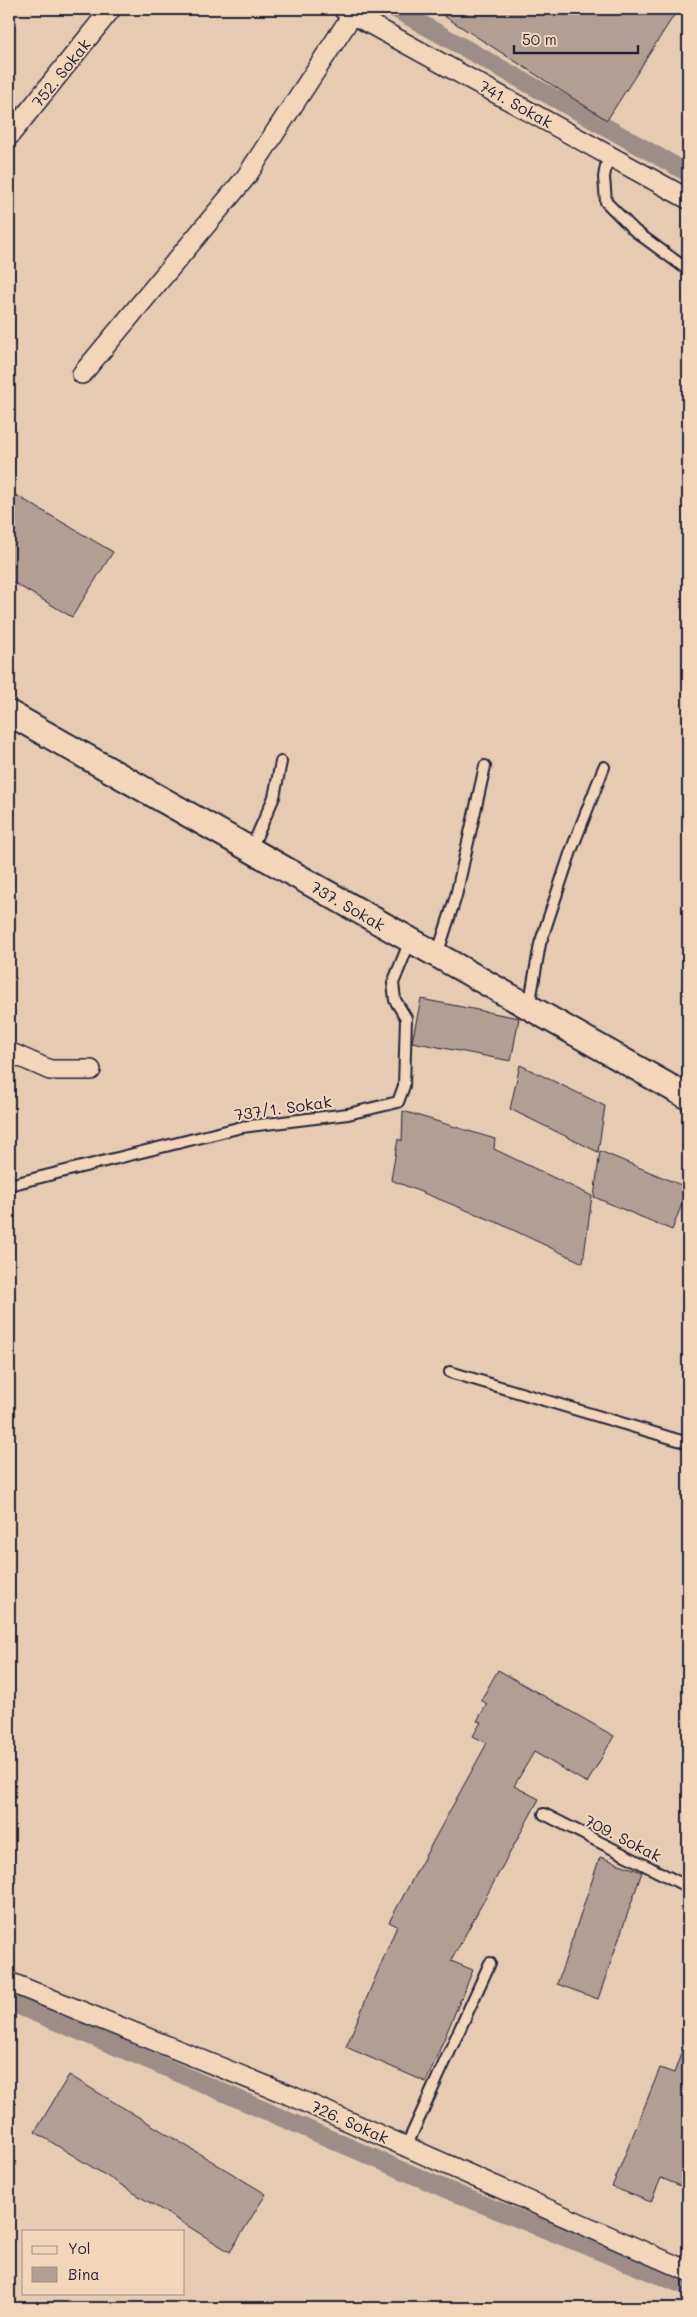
<svg xmlns="http://www.w3.org/2000/svg" width="697" height="2317" viewBox="0 0 697 2317" font-family="Mali,sans-serif">
<rect width="100%" height="100%" fill="#e6cbb2"/>
<filter id="ink" filterUnits="userSpaceOnUse"><feTurbulence type="fractalNoise" baseFrequency=".02" numOctaves="2"/><feDisplacementMap in="SourceGraphic" scale="10" xChannelSelector="R" yChannelSelector="G"/><feConvolveMatrix kernelMatrix="1 2 1 2 8 2 1 2 1" color-interpolation-filters="sRGB"/></filter>
<g filter="url(#ink)">
<g fill="none" stroke-linecap="round" stroke-linejoin="round">
<!-- canal -->
<path stroke="#9d8d86" stroke-width="18" d="M 395,9 L 688,173
M 9,2002 L 153,2062 L 457,2194 L 688,2287"/>
</g>
<!-- building -->
<path fill="#b39e93" stroke="#22223b" d="M 433,9 L 678,9 L 607,120 Z
M 9,491 L 113,552 L 72,617 L 9,580 Z
M 421,999 L 519,1018 L 511,1061 L 412,1042 Z
M 520,1065 L 605,1106 L 598,1152 L 510,1109 Z
M 403,1111 L 495,1139 L 494,1149 L 592,1196 L 583,1263 L 496,1222 L 391,1180 L 398,1139 L 402,1141 Z
M 600,1151 L 688,1188 L 672,1230 L 594,1197 Z
M 498,1670 L 614,1736 L 587,1783 L 534,1752 L 514,1786 L 539,1799 L 451,1961 L 473,1970 L 426,2082 L 346,2047 L 397,1926 L 389,1922 L 487,1743 L 473,1736 L 481,1722 L 477,1721 L 487,1704 L 481,1700 Z
M 600,1857 L 642,1872 L 598,1999 L 557,1984 Z
M 686,2040 L 688,2040 L 688,2189 L 661,2178 L 651,2202 L 612,2187 L 660,2068 L 674,2073 Z
M 69,2075 L 266,2194 L 230,2252 L 35,2132 Z"/>
<g fill="none" stroke-linecap="round" stroke-linejoin="round">
<defs>
<path id="service" d="M 608,155 L 604,177 L 606,202 L 635,231 L 688,270
M 251,849 L 274,797 L 281,762
M 437,955 L 456,896 L 485,766
M 529,1007 L 540,944 L 571,851 L 604,767
M 9,1185 L 242,1127 L 348,1114 L 398,1102 L 404,1086 L 406,1018 L 395,1000 L 393,983 L 410,941
M 450,1372 L 688,1443
M 544,1814 L 688,1887
M 406,2147 L 490,1963"/>
<path id="minor" d="M 343,9 L 688,199
M 9,136 L 111,9
M 82,374 L 246,177 L 356,9
M 9,1052 L 50,1070 L 91,1070
M 9,1982 L 289,2095 L 688,2271"/>
<path id="tertiary" d="M 9,713 L 688,1097"/>
</defs>
<!-- service casing -->
<use href="#service" stroke="#22223b" stroke-width="14"/>
<!-- minor casing -->
<use href="#minor" stroke="#22223b" stroke-width="22"/>
<!-- tertiary casing -->
<use href="#tertiary" stroke="#22223b" stroke-width="28"/>
<!-- service -->
<use href="#service" stroke="#f3d6ba" stroke-width="10"/>
<!-- minor -->
<use href="#minor" stroke="#f3d6ba" stroke-width="19"/>
<!-- tertiary -->
<use href="#tertiary" stroke="#f3d6ba" stroke-width="24"/>
</g>
</g>
<g text-anchor="middle" stroke-width="4" stroke-linejoin="round" paint-order="stroke">
<!-- street labels -->
<g font-size="16" fill="#22223b" stroke="#f3d6ba">
<text transform="translate(61 73) rotate(-51)" y="6">752. Sokak</text>
<text transform="translate(516 104) rotate(29)" y="6">741. Sokak</text>
<text transform="translate(348 906) rotate(30)" y="6">737. Sokak</text>
<text transform="translate(283 1108) rotate(-8)" y="6">737/1. Sokak</text>
<text transform="translate(623 1838) rotate(27)" y="6">709. Sokak</text>
<text transform="translate(350 2122) rotate(24)" y="6">726. Sokak</text>
</g>
</g>
<!-- margin -->
<rect width="697" height="2317" fill="none" stroke="#f3d6ba" stroke-width="30"/>
<rect x="15" y="15" width="667" height="2287" fill="none" stroke="#22223b" stroke-width="2" filter="url(#ink)"/>
<!-- legend -->
<rect x="22" y="2230" width="162" height="65" fill="#f3d6ba" stroke="#9f8e87"/>
<rect x="32" y="2246" width="25" height="8" fill="#f3d6ba" stroke="#9f8e87"/>
<text x="68" y="2254" font-size="15" fill="#22223b">Yol</text>
<rect x="32" y="2267" width="25" height="15" fill="#b39e93" stroke="#9f8e87"/>
<text x="68" y="2280" font-size="15" fill="#22223b">Bina</text>
<!-- scale -->
<path d="M514 45v8h124v-8" fill="none" stroke="#22223b" stroke-width="2.5"/>
<text x="522" y="45" font-size="15" fill="#22223b" stroke="#f3d6ba" stroke-width="4" paint-order="stroke">50 m</text>
</svg>
